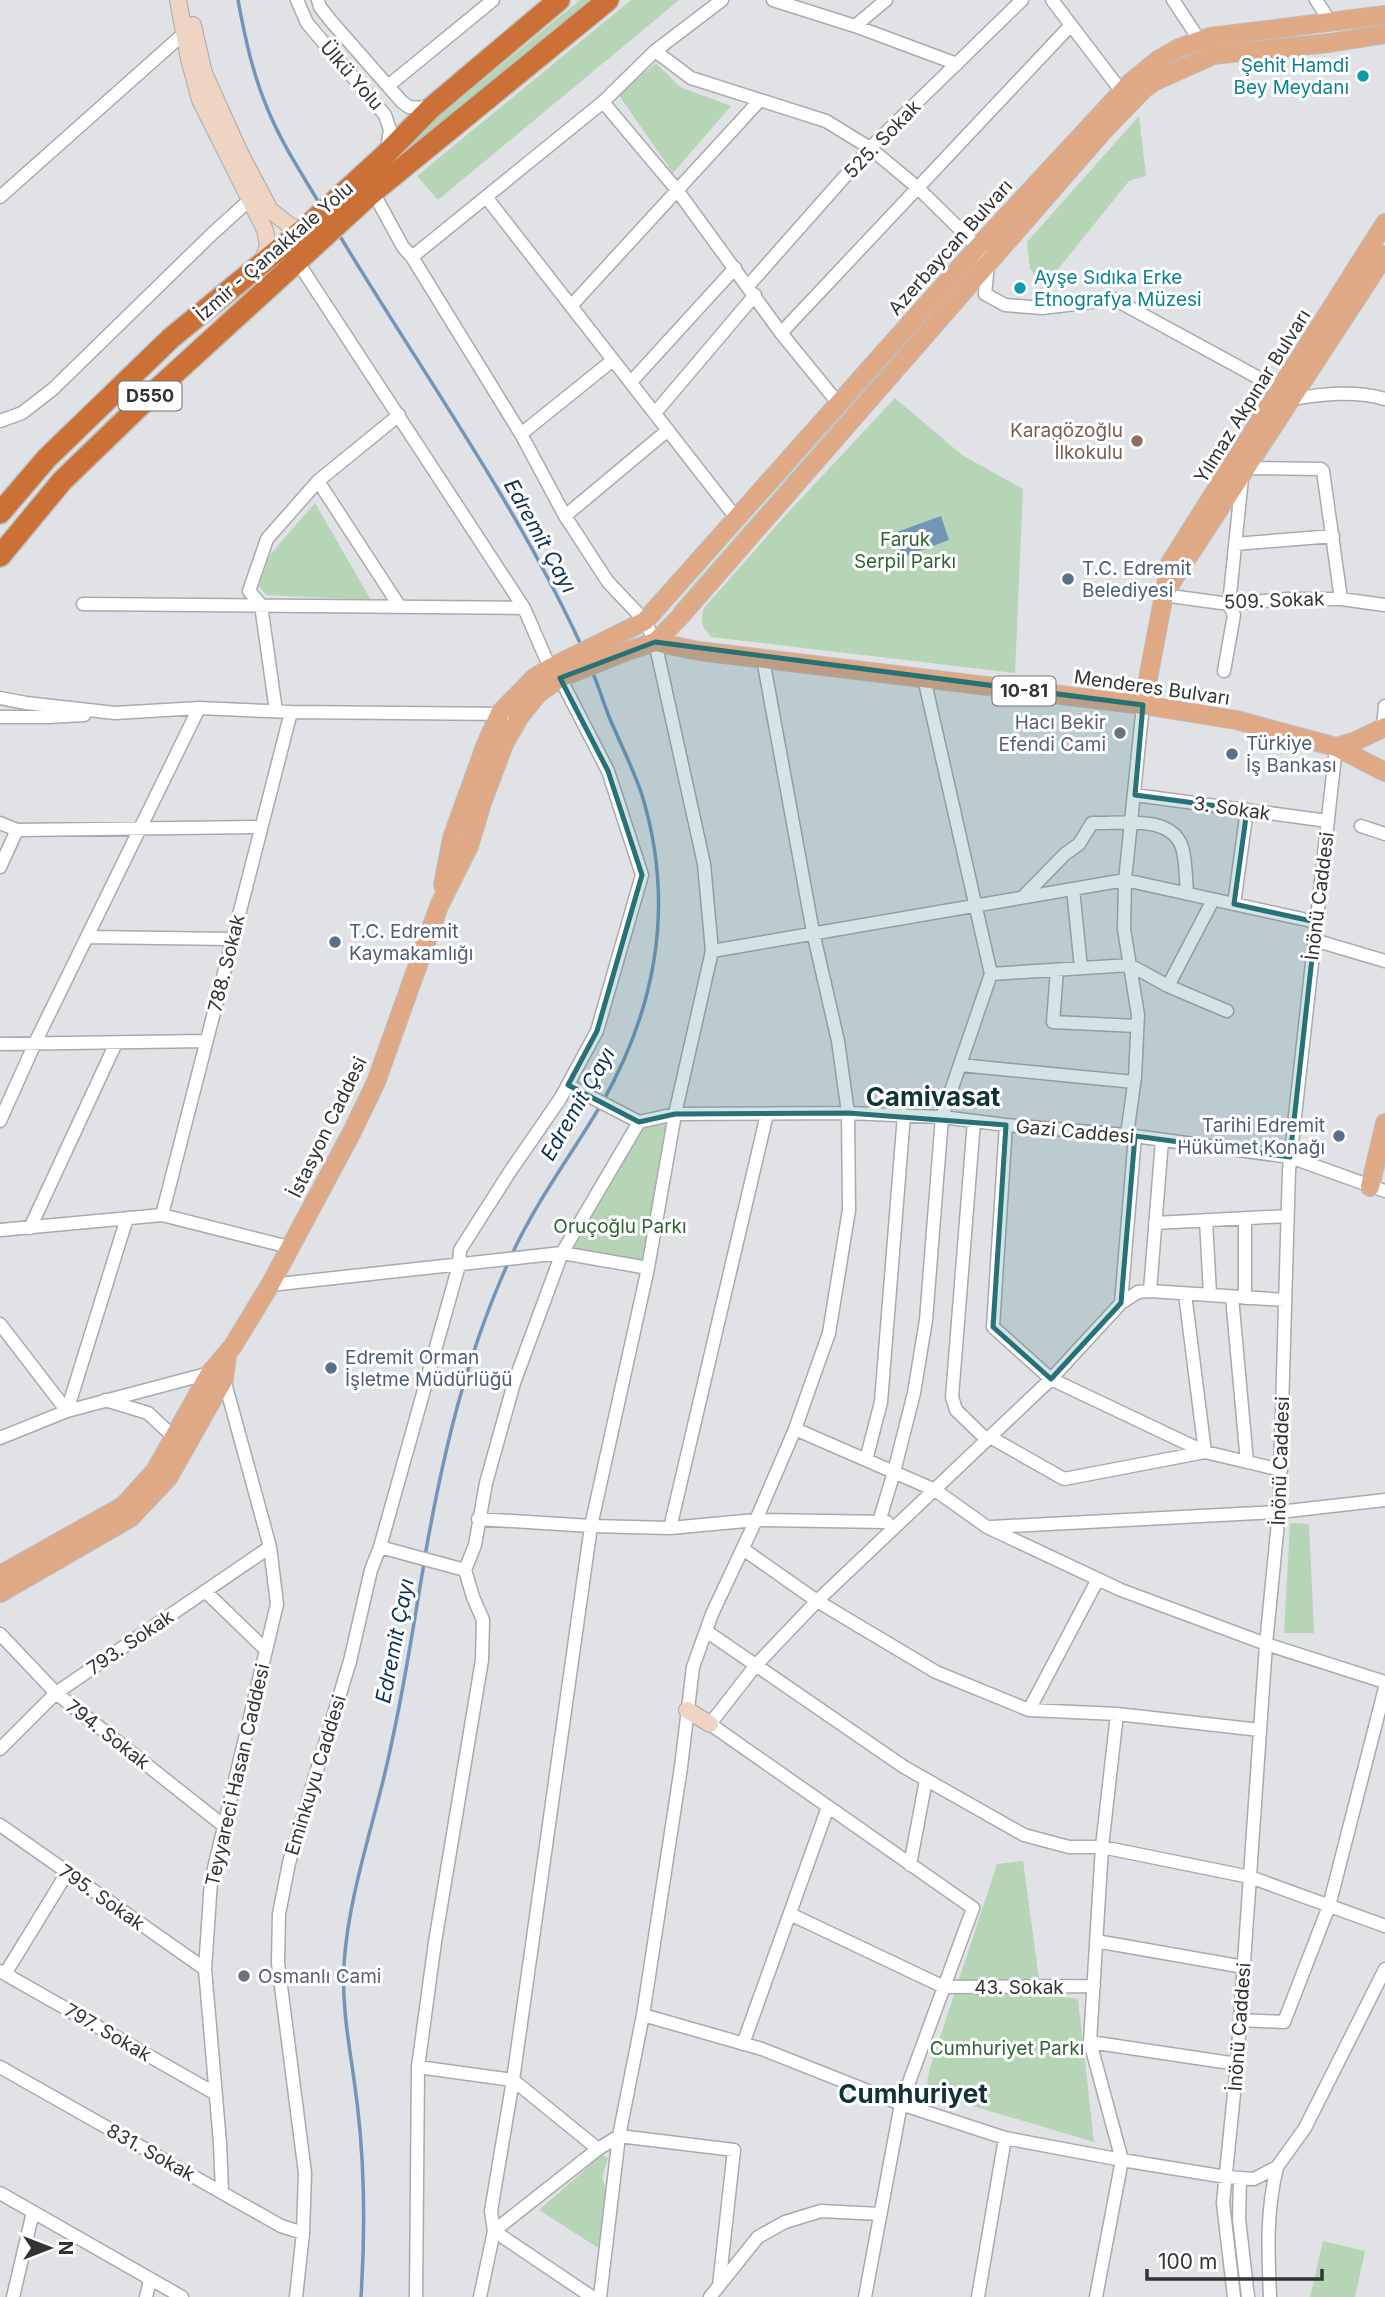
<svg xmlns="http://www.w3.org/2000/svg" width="1385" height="2297" viewBox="0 0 1385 2297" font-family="Inter,sans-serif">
<rect width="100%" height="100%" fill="#e0e2e5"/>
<!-- green -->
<path fill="#b6d5b7" d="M 580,0 L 593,0 L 358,192 L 398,150 Z
M 631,0 L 679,0 L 438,200 L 417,176 Z
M 656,63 L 680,87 L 731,106 L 673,173 L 618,94 Z
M 1139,116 L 1146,176 L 1129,181 L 1055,273 L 1035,275 L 1030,269 L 1027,242 Z
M 957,287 L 675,610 L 673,608 L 951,290 Z
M 895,398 L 962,455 L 1023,489 L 1015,673 L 711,637 C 701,627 700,621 704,608 L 784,517 Z
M 315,503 L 371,600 L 266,595 L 259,586 L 269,556 Z
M 675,1114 L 648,1268 L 562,1253 L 639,1122 Z
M 1290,1523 L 1309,1524 L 1314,1633 L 1284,1633 Z
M 1023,1861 L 1041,1994 L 1078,1999 L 1094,2142 L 926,2092 L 929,2071 L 997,1864 Z
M 602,2155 L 608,2158 L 602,2178 L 608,2193 L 600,2249 L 539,2210 Z
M 1323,2241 L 1365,2251 L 1355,2297 L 1310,2297 Z"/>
<!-- water -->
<path fill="#7395b8" d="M 941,516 L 949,540 L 903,557 L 894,533 Z"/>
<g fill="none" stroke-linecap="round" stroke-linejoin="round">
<!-- stream -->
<path stroke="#7395b8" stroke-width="3.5" d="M 238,0 C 245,38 253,75 268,110 C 282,144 302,174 321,206
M 338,233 C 420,369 514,500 581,645
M 512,1254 C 537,1200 572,1154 602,1103 C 657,1006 675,903 642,795 C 634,771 623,749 613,726 C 605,709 600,689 592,671
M 425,1556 C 443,1454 466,1355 509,1261
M 361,2297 C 365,2235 365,2173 358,2111 C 353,2062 341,2014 344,1964 C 348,1902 369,1838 384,1777 C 401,1706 412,1635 424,1563"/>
<defs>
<path id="street" d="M 297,0 L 307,23 L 385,115 L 390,130 L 387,149
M 318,0 L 320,7 L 331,21 L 402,102 L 409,107 L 430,108
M 773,0 L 855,26 L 957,64
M 1052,0 L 1122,92
M 1173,0 L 1200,41
M 1316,0 L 1331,23
M 855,26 L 886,0
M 655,51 L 691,78 L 826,121 L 870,148 L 918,188 L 978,247 L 988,265 L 985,294 L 1005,305 L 1043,308 L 1114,299 L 1281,390
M 388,86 L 493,0
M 603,102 L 677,190 L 781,333 L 838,403
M 373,192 L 403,247 L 412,257 L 521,434 L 565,516 L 608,582 L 645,621 L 655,642 L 704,864 L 712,951 L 675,1114 L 648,1268 L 591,1526 L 513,2080 L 491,2211 L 494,2231 L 592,2297
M 0,197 L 190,28
M 486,197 L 737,519
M 412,257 L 603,102 L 655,51 L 722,0
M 297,261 L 524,608 L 550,668
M 748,286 L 870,148 L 1022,0
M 571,306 L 760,100
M 781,333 L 1071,25
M 631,382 L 735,268
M 1292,399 C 1323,394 1355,390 1385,399
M 655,413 L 755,295
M 399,415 L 318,481 L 400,607
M 0,421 L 22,413 L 53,389 L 212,234 L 255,195
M 521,434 L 613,360
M 1246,468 L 1321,469 L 1323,471 L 1341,599
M 565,516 L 668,430
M 1235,544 L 1333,536
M 1163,595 L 1229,604 L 1287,599 L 1341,599 L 1385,605
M 83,604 L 524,608
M 1224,671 L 1234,615 L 1229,604 L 1242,478
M 0,698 L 26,703 L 115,713 L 199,708 L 291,712 L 506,714
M 276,711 L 261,605 L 249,591 L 267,539 L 318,481
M 0,717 L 48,717 L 84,715
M 1383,728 L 1385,706
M 1135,795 L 1328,821
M 0,823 L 17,830 L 261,827
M 1361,826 L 1385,834
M 0,867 L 17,830
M 1073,889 L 1081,968
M 1024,896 L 1065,854 L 1079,844 L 1092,823 C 1120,824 1175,813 1183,851 C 1186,865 1186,880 1187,894
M 1234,904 L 1247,810
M 87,937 L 232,939
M 1314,940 L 1385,961
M 712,951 L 1125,880 L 1316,922
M 1057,970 L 1053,1022 L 1137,1026
M 991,974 L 1130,965 L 1168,986 L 1227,1011
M 1168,986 L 1213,900
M 0,1044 L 206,1041
M 960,1065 L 1134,1082
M 568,1085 L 639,1122
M 0,1121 L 35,1043 L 199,708
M 974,1121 L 952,1397 L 956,1410 L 987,1440
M 1006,1125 L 993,1327 L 1051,1379 L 1205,1452 L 1281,1470
M 1127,1135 L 1135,1077 L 1138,1015 L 1124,929 L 1125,880 L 1143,705
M 162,1215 L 291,712
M 1245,1219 L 1245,1298
M 1206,1220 L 1210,1295
M 1155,1223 L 1287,1216
M 30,1228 L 116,1043
M 0,1230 L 162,1215 L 289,1247
M 270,1285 L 562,1253 L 648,1268
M 1150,1291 L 1162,1140
M 1232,1297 L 1247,1462
M 1121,1303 L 1135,1136
M 0,1324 L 67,1411
M 105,1400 L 148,1413 L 179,1442
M 67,1411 L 127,1218
M 795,1429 L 935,1490 L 987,1527 L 1121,1590 L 1266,1644 L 1385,1682
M 990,1437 L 1064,1479 L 1205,1452 L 1185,1294
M 0,1438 L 67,1411 L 210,1373 L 224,1379 L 270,1547 L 277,1604 L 211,1881 L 205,1969 L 220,2143 L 222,2192
M 866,1460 L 881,1402 L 904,1115
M 478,1519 L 591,1526 L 670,1528 L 756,1520 L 887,1522
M 879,1522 L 894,1472 L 914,1393 L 926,1320 L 942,1117 L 991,974 L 924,678
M 991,1527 L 1279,1512 L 1385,1500
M 670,1528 L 767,1114
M 380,1547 L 465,1570
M 743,1549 L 817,1601 L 936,1672 L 1029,1710 L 1117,1714 L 1260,1730
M 205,1591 L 266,1650
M 706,1631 L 904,1767 L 1024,1835 L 1069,1847 L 1102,1847 L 1250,1877 L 1385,1926
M 0,1634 L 56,1693 L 224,1826
M 1029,1710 L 1098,1579
M 0,1749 L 56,1693 L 270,1547
M 0,1825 L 205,1969
M 910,1865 L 926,1780
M 790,1914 L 944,1987 L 1094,1986
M 1096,1941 L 1244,1967
M 0,1971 L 216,2094
M 5,1974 L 67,1873
M 643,2015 L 762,2049 L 901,2104 L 1005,2138 L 1122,2160 L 1226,2177 L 1254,2179 L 1277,2167 L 1305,2128 L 1385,1969
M 1240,2020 L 1284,2022 L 1329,1906 L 1385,1688
M 1090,2042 L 1237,2064
M 743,2044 L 828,1807
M 0,2067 L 281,2226 L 303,2233
M 418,2067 L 513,2080 L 598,2149
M 1240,2178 L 1239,2219 L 1248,2297
M 0,2193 L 182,2297
M 13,2297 L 33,2212
M 146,2297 L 150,2280
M 296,2297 L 303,2233 L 305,2173 L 278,1963 L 279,1914 L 289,1863 L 350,1661 L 371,1570 L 380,1547 L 459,1265 L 460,1250 L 511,1170 L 560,1099 L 597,1031 L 642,875 L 608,771 L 560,678
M 416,2297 L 418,2067 L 435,1942 L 482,1660 L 483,1620 L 473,1597 L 465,1570 L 475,1545 L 486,1483 L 514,1383 L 562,1253 L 639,1122 L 675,1114 L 848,1113 L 942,1117 L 1006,1125 L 1127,1135 L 1290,1157 L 1385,1191
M 480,2297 L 494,2231 L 598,2149 L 619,2136 L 734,2150 L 719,2286
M 600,2297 L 619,2136 L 643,2015 L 681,1767 L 693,1667 L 712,1614 L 756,1520 L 795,1429 L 829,1333 L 849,1210 L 848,1113 L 838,1041 L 813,932 L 763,659
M 710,2297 L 758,2237 L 785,2222 L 821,2211 L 880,2214
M 865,2297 L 901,2104 L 973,1908 L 710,1724 L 756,1665 L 817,1601 L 1051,1379 L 1121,1303 L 1138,1292 L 1150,1291 L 1285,1300
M 978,2297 L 1005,2138
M 1096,2297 L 1122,2160 L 1090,2042 L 1102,1847 L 1117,1714
M 1234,2297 L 1223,2203 L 1237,2064 L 1266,1644 L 1279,1512 L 1289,1170 L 1336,747
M 1270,2297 C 1268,2251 1266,2213 1277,2167"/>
<path id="secondary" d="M 178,0 L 189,59 L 200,100 L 265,230 L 268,246 L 261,264
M 193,25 L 204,73 L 240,153 L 270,210 L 289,225 L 297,229 L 305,228
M 687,1710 L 710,1724"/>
<path id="primary" d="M 1167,589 L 1385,255
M 655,642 L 699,651 L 1143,705 L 1236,720 L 1336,747 L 1385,772
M 1143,705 L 1170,563 L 1385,223
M 1336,747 L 1356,741 L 1385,727
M 443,885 L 452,838 L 486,744 L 500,713 L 534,678 L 550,668 L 645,621 L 978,247 L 1130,83 L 1158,60 L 1179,48 L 1210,37 L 1385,15
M 1370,1187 L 1385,1123
M 0,1575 L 123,1506 L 155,1471 L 210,1373 L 233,1346 L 270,1285 L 352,1132 L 376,1082 L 439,906 L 469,846 L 482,803 L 504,744 L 520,716 L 538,694 L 560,678 L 627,651 L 655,642 L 678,619 L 1106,128 L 1145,88 L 1155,81 L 1213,55 L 1329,43 L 1385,34
M 0,1593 L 130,1518 L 168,1478 L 224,1379 L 227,1355"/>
<path id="highway" d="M 0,513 L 47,458 L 171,338 L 305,228 L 385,155 L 431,108 L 559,0
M 0,556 L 62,481 L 153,393 L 373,192 L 608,0"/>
</defs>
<!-- street casing -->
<use href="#street" stroke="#a8aaad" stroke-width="15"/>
<!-- secondary casing -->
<use href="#secondary" stroke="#a8aaad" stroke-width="18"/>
<!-- primary casing -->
<use href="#primary" stroke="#bdbebe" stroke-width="20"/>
<!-- highway casing -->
<use href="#highway" stroke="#bdbebe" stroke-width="24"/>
<!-- street -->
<use href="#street" stroke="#fff" stroke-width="12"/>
<!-- secondary -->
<use href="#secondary" stroke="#efd4c3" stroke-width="16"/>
<!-- primary -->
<use href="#primary" stroke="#e0a986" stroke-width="18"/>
<!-- highway -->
<use href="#highway" stroke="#cb7036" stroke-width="21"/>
</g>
<!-- marked area -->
<path fill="#277276" fill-opacity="0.2" stroke="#277276" stroke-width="5" stroke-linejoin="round" d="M 655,642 L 1143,705 L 1135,795 L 1247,810 L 1234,904 L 1316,922 L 1290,1157 L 1135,1136 L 1121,1303 L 1051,1379 L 993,1327 L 1006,1125 L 848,1113 L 675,1114 L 639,1122 L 568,1085 L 597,1031 L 642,875 L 608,771 L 560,678 Z"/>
<!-- markers -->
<g fill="#0f9aa8" stroke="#fff" stroke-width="2.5">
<circle cx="1363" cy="76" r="7"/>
<circle cx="1020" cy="288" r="7"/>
</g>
<circle fill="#8d6e63" stroke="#fff" stroke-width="2.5" cx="1137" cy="441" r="7"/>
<g fill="#5c6f8a" stroke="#fff" stroke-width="2.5">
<circle cx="1068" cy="579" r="7"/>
<circle cx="1232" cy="754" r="7"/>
<circle cx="335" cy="942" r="7"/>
<circle cx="1339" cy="1136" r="7"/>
<circle cx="331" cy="1368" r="7"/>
</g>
<g fill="#6b7280" stroke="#fff" stroke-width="2.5">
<circle cx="1120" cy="733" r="7"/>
<circle cx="244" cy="1976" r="7"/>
</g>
<g text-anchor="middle" stroke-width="6" stroke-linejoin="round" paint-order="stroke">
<!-- shield labels -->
<g fill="#fff" stroke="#707071" stroke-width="2">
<rect x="118.5" y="381.5" width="63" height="29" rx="5"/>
<rect x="992.5" y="676.5" width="63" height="29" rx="5"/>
</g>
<g font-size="18" font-weight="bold" fill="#323334">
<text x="150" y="402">D550</text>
<text x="1024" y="697">10-81</text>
</g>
<!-- culture labels -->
<g font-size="19" fill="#0d838f" stroke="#fff" text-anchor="end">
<text x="1349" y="72">Şehit Hamdi<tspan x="1349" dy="22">Bey Meydanı</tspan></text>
<text x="1034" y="284" text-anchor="start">Ayşe Sıdıka Erke<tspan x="1034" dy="22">Etnografya Müzesi</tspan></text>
</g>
<!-- street labels -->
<g font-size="19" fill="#323334" stroke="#fff">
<text transform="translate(352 75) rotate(49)" y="7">Ülkü Yolu</text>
<text transform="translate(882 139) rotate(-46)" y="7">525. Sokak</text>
<text transform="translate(950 247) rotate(-48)" y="7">Azerbaycan Bulvarı</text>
<text transform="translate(274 251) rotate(-41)" y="7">İzmir - Çanakkale Yolu</text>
<text transform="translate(1252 396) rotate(-58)" y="7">Yılmaz Akpınar Bulvarı</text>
<text transform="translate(1274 600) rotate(-2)" y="7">509. Sokak</text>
<text transform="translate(1152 687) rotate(8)" y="7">Menderes Bulvarı</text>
<text transform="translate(1232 808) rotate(8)" y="7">3. Sokak</text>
<text transform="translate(1319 896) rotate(-83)" y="7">İnönü Caddesi</text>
<text transform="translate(226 963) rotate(-76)" y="7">788. Sokak</text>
<text transform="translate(327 1127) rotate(-64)" y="7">İstasyon Caddesi</text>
<text transform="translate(1075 1131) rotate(5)" y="7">Gazi Caddesi</text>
<text transform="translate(1280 1461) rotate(-88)" y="7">İnönü Caddesi</text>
<text transform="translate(130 1642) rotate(-34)" y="7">793. Sokak</text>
<text transform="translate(108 1734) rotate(38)" y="7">794. Sokak</text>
<text transform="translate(237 1775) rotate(-77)" y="7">Teyyareci Hasan Caddesi</text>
<text transform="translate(315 1775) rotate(-73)" y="7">Eminkuyu Caddesi</text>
<text transform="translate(102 1897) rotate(35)" y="7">795. Sokak</text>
<text x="1019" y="1994">43. Sokak</text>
<text transform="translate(1239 2027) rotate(-86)" y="7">İnönü Caddesi</text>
<text transform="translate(108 2032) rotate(30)" y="7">797. Sokak</text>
<text transform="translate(151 2152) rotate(29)" y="7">831. Sokak</text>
</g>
<!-- education labels -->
<g font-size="19" fill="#785e54" stroke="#fff" text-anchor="end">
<text x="1123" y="437">Karagözoğlu<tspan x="1123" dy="22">İlkokulu</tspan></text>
</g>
<!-- park labels -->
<g font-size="19" fill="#2f6435" stroke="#fff">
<text x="905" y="546">Faruk<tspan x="905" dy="22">Serpil Parkı</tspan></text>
<text x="620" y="1233">Oruçoğlu Parkı</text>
<text x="1007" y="2055">Cumhuriyet Parkı</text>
</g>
<!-- service labels -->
<g font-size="19" fill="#4e5e75" stroke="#fff" text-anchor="start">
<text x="1082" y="575">T.C. Edremit<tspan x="1082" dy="22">Belediyesi</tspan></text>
<text x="1246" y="750">Türkiye<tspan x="1246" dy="22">İş Bankası</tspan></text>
<text x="349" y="938">T.C. Edremit<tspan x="349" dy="22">Kaymakamlığı</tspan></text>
<text x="1325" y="1132" text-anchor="end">Tarihi Edremit<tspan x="1325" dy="22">Hükümet Konağı</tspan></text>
<text x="345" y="1364">Edremit Orman<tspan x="345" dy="22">İşletme Müdürlüğü</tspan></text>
</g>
<!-- worship labels -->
<g font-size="19" fill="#5b616d" stroke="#fff" text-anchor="end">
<text x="1106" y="729">Hacı Bekir<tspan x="1106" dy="22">Efendi Cami</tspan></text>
<text x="258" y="1983" text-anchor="start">Osmanlı Cami</text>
</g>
<!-- water labels -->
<g font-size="21" font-style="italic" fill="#0a3154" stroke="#fff">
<text transform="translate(540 536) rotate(61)" y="7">Edremit Çayı</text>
<text transform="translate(578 1104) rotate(-60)" y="7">Edremit Çayı</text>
<text transform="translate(395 1641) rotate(-79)" y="7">Edremit Çayı</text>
</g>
<!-- district labels -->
<g font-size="26" font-weight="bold" fill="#103335" stroke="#fff">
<text x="933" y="1106">Camivasat</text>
<text x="913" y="2103">Cumhuriyet</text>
</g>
</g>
<!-- north arrow -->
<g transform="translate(49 2248) rotate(90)" stroke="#ffffff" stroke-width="5" paint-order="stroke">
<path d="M0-5L12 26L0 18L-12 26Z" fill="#323334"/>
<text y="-10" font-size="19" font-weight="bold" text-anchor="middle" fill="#323334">N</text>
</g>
<!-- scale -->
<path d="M1147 2269v10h175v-10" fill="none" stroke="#323334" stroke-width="3.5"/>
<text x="1158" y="2269" font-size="21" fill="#323334" stroke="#ffffff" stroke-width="5" paint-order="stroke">100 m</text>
</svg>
